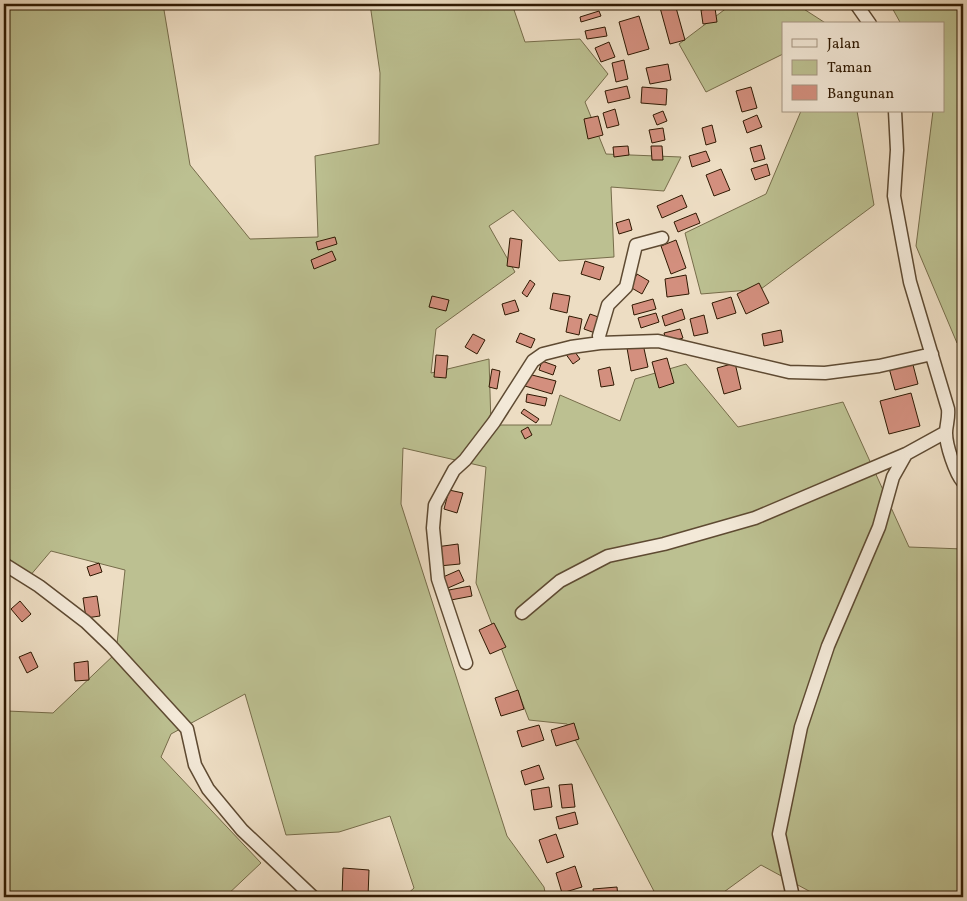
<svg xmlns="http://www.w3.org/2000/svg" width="967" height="901" viewBox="0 0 967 901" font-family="Vollkorn,serif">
<rect width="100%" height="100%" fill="#edddc3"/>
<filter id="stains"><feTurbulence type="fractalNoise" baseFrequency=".004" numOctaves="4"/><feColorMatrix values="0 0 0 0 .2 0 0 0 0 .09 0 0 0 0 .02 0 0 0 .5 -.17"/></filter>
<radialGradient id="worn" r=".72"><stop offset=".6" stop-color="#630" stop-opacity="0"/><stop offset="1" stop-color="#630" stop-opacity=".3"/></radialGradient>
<!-- green -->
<path fill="#bcc091" stroke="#766c4a" d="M 4,4 L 163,4 L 190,165 L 250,239 L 318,237 L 315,156 L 379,144 L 380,73 L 370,4 L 512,4 L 525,42 L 580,39 L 608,74 L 585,102 L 606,154 L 681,157 L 664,191 L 611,187 L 614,257 L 559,261 L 513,210 L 489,226 L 515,272 L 436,329 L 431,373 L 489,359 L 491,425 L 551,425 L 560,395 L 620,421 L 635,379 L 686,364 L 738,427 L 843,402 L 909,547 L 963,549 L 963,897 L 820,897 L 761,865 L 717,897 L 657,897 L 567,724 L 529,720 L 476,583 L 486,467 L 403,448 L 401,504 L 507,836 L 544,887 L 546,897 L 404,897 L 414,888 L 390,816 L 339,832 L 286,835 L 245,694 L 171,734 L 161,757 L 261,863 L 225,897 L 4,897 L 4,709 L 7,711 L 53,713 L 116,653 L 125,570 L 51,551 L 29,577 L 4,560 Z
M 732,4 L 796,4 L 827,24 L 783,24 L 783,54 L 706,92 L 679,44 Z
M 890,4 L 963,4 L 963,343 L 957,343 L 916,246 L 933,111 L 943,111 L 943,24 L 901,24 Z
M 801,111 L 857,111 L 874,205 L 761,289 L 701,294 L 685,233 L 766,194 Z"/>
<!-- building -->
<path fill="#d38f7e" stroke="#2f1902" d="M 659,4 L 675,4 L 685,40 L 670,44 Z
M 715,8 L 717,22 L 703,24 L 701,10 Z
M 599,11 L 601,16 L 581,22 L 580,17 Z
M 639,16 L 649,49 L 628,55 L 619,22 Z
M 605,27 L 607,36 L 587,39 L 585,31 Z
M 609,42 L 615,57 L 601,62 L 595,48 Z
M 624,60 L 628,79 L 616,82 L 612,63 Z
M 668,64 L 671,80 L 650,84 L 646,68 Z
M 627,86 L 630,98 L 608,103 L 605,91 Z
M 642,87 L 667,89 L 666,105 L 641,103 Z
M 751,87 L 757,108 L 742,112 L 736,91 Z
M 615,109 L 619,125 L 607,128 L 603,113 Z
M 663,111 L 667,121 L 657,125 L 653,115 Z
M 757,115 L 762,127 L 747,133 L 743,121 Z
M 598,116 L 603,135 L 588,139 L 584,119 Z
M 712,125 L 716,142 L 706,145 L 702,128 Z
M 663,128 L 665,140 L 652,143 L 649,130 Z
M 761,145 L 765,159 L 754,162 L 750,148 Z
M 628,146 L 629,155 L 614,157 L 613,147 Z
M 651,146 L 662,146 L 663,160 L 652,160 Z
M 706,151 L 710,161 L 692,167 L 689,156 Z
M 767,164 L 770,175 L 755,180 L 751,169 Z
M 721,169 L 730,190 L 714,196 L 706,175 Z
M 682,195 L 687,207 L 662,218 L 657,206 Z
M 696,213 L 700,223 L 678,232 L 674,222 Z
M 629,219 L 632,230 L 619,234 L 616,223 Z
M 335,237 L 337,244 L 318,250 L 316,242 Z
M 510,238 L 522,240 L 519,268 L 507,266 Z
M 676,240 L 686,268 L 671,274 L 661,246 Z
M 332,251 L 336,260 L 314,269 L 311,260 Z
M 585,261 L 604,267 L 600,280 L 581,274 Z
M 637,274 L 649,281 L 642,294 L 630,287 Z
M 686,275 L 689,294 L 667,297 L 665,279 Z
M 530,280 L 535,284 L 527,297 L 522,293 Z
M 759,283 L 769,303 L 746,314 L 737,294 Z
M 553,293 L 570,296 L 567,313 L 550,309 Z
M 432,296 L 449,300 L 446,311 L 429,307 Z
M 731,297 L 736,313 L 717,319 L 712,303 Z
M 653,299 L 656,309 L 634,315 L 632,305 Z
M 515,300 L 519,311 L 505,315 L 502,304 Z
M 682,309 L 685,319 L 665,326 L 662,316 Z
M 656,313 L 659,322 L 641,328 L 638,318 Z
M 590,314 L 601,318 L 595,333 L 584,329 Z
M 704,315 L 708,333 L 694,336 L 690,319 Z
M 569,316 L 582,319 L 579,335 L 566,332 Z
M 680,329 L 683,338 L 667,343 L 664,333 Z
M 781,330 L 783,342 L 764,346 L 762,334 Z
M 520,333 L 535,339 L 531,348 L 516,342 Z
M 473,334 L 485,340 L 477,354 L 465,347 Z
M 643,344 L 648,367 L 631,371 L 627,348 Z
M 572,348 L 580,359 L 573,364 L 565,353 Z
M 436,355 L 448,356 L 446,378 L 434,377 Z
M 667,358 L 674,383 L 659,388 L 652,362 Z
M 542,361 L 556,366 L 553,375 L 539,370 Z
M 912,361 L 918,384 L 895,390 L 889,368 Z
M 735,363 L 741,389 L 724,394 L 717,368 Z
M 610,367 L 614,385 L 601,387 L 598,370 Z
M 492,369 L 500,371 L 497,389 L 489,387 Z
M 528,374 L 556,381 L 552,394 L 525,386 Z
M 911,393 L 920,426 L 889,434 L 880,401 Z
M 527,394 L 547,398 L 545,406 L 526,402 Z
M 524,409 L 539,419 L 536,423 L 521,413 Z
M 528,427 L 532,435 L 525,439 L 521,431 Z
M 449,490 L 463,493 L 457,513 L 444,509 Z
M 458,544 L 460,564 L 439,566 L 436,547 Z
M 99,563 L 102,572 L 90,576 L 87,567 Z
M 459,570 L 464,581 L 448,588 L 443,577 Z
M 470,586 L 472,596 L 451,600 L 449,590 Z
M 4,593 L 9,596 L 4,603 Z
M 97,596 L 100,616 L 86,618 L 83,598 Z
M 20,601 L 31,614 L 22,622 L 11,609 Z
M 494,623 L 506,647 L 490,654 L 479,630 Z
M 31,652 L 38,667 L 27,673 L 19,657 Z
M 88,661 L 89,680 L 75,681 L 74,663 Z
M 518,690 L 524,709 L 501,716 L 495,698 Z
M 574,723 L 579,739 L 556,746 L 551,730 Z
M 539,725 L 544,740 L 522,747 L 517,731 Z
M 539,765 L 544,779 L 525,785 L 521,771 Z
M 572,784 L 575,807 L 562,808 L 559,785 Z
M 549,787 L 552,807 L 534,810 L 531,790 Z
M 575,812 L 578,824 L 559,829 L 556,817 Z
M 556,834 L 564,857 L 547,863 L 539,840 Z
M 575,866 L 582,887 L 562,893 L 556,873 Z
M 343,868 L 369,870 L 368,897 L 342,897 Z
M 617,887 L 618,897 L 594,897 L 593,889 Z"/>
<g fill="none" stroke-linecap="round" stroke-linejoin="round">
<defs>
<path id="minor" d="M 856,4 L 870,24
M 895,111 L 897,150 L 894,196 L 910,282 L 948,409 C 949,419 946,425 946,433 C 946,445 955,473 963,482
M 600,343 L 599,336 L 608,305 L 626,287 L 636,245 L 662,238
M 4,564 L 39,586 L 86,622 L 111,646 L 187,729 L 195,765 L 208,789 L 242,830 L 313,897
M 522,613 L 560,581 L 608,556 L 664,544 L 755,518 L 906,454
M 466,663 L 438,579 L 433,528 L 435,505 L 454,470 L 465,460 L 494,422 L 533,361 L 543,354 L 571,347 L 600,343 L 658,341 L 789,372 L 825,373 L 879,366 L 932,354
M 793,897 L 779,834 L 801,727 L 828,646 L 879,527 L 893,477 L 906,454 L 946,432"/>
</defs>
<!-- minor casing -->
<use href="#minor" stroke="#5e4a32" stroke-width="15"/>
<!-- minor -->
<use href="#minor" stroke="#f3e9d8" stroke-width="12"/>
</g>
<!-- margin -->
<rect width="967" height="901" fill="none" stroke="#edddc3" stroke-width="20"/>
<rect x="5" y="5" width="957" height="891" fill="none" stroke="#2f1902" stroke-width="2.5"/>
<rect x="10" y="10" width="947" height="881" fill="none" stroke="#2f1902"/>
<!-- legend -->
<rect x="782" y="22" width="162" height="90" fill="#f3e9d8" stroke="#a59682"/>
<rect x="792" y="39" width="25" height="8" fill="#f3e9d8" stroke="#a59682"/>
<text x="827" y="48" font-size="15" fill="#2f1902">Jalan</text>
<rect x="792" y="60" width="25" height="15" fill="#bcc091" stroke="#a59682"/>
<text x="827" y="72" font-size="15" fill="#2f1902">Taman</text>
<rect x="792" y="85" width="25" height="15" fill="#d38f7e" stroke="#a59682"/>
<text x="827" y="98" font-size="15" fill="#2f1902">Bangunan</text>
<rect width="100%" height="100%" filter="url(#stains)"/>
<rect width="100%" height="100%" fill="url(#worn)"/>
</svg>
